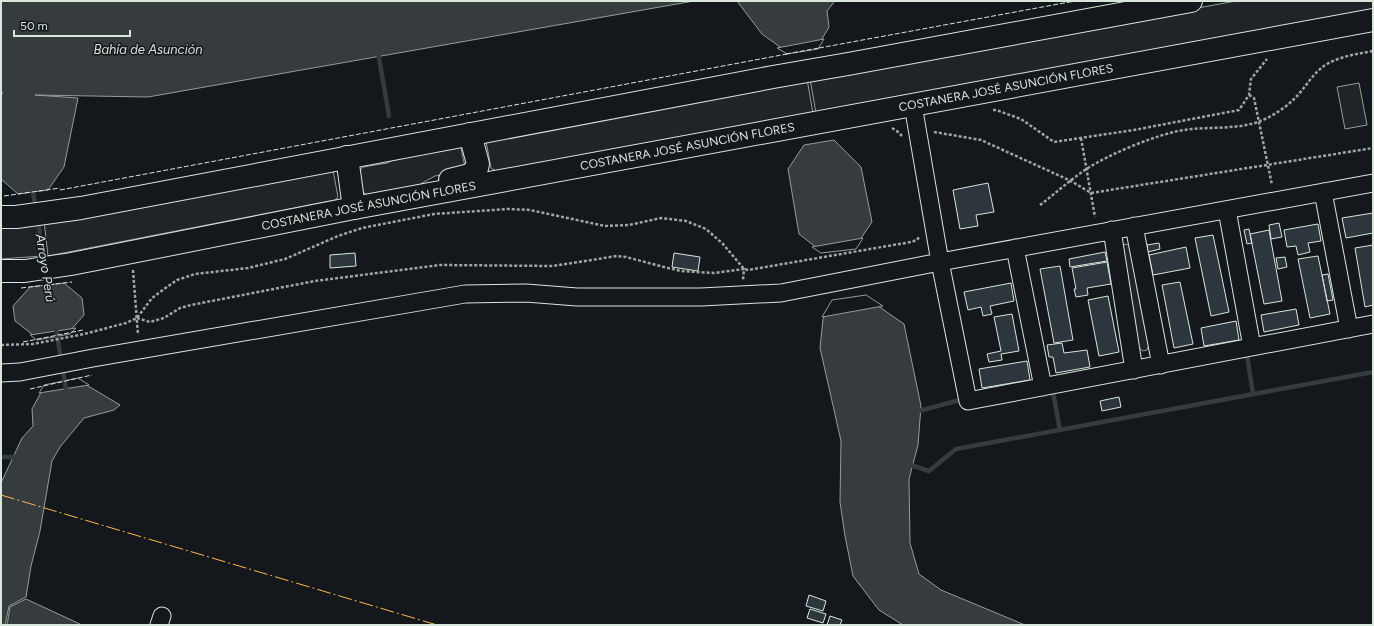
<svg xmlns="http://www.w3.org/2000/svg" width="1374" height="626" viewBox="0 0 1374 626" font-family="Figtree,sans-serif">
<rect width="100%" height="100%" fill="#14181c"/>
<!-- green -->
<path fill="#202428" stroke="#939e99" d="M 1236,1 L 1373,1 L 1373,11 L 816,113 L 810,79 Z
M 807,79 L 813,113 L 496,171 L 491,168 L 486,141 Z
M 1359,83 L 1367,125 L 1345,129 L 1337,87 Z
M 457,146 L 461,148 L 465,167 L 461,171 L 435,176 L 415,187 L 367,195 L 363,192 L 359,171 L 363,167 L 387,163 L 399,157 Z
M 333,170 L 338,197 L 335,200 L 48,256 L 44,221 Z
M 39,222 L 42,256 L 1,259 L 1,225 Z
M 1126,244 L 1130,246 L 1149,345 L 1147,350 L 1143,351 L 1138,347 L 1122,245 Z"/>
<!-- water -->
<path fill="#363b3e" stroke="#939e99" d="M 1,1 L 694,1 L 148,97 L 35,95 L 78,98 L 64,167 L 48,190 L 18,194 L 1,179 L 1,93 L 3,93 L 1,93 Z
M 737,1 L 835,1 L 827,11 L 829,27 L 817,47 L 787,52 L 762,34 Z
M 834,140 L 861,167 L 872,222 L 855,247 L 821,251 L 799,234 L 788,169 L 804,145 Z
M 64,283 L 82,298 L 84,315 L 69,332 L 37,338 L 15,321 L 13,306 L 30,287 Z
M 865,297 L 904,324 L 921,406 L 918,445 L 909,479 L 910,543 L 919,574 L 941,590 L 1025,625 L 903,625 L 879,610 L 853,576 L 845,536 L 840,502 L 841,441 L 820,348 L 823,319 L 833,302 Z
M 78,380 L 120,405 L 114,410 L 84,418 L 60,447 L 52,461 L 40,531 L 31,566 L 26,597 L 9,606 L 5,625 L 1,625 L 1,483 L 22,438 L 33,426 L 32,409 L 44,387 Z
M 26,599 L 82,625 L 7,625 L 10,607 Z"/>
<!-- pier -->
<path fill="#14181c" stroke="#939e99" d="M 824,39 L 818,49 L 787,54 L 777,48 Z
M 863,238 L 856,249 L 821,253 L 812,247 Z
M 866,295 L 883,306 L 822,317 L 832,300 Z
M 76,328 L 70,334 L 37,340 L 30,335 Z
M 78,378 L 89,385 L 39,393 L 44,385 Z"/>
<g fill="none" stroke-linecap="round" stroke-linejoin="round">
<!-- stream -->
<path stroke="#363b3e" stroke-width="4.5" d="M 378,52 L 389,116
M 32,187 L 36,209
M 38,220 L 44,262
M 46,274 L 49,290
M 56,329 L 66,389
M 1247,355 L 1253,394
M 1053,392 L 1060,430
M 915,412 L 960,400
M 1,457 L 19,457
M 908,464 L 929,471 L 956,449 L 1373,372"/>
</g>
<!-- building -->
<path fill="#2c363c" stroke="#d8e6dc" d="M 988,183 L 994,212 L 976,215 L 978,226 L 960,229 L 953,190 Z
M 1373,213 L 1373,233 L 1346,238 L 1342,218 Z
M 1279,223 L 1282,237 L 1271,239 L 1269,225 Z
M 1318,224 L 1321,241 L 1308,243 L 1310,252 L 1298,255 L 1296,246 L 1287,247 L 1284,230 Z
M 1249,229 L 1252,243 L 1247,244 L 1244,230 Z
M 1269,230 L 1282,301 L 1264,304 L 1250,234 Z
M 1213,235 L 1229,312 L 1211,316 L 1195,238 Z
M 1159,243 L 1160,249 L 1148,252 L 1147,245 Z
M 1373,245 L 1373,305 L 1365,307 L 1355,248 Z
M 1186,247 L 1190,268 L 1153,275 L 1149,255 Z
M 1105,252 L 1107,261 L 1070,267 L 1069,259 Z
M 355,253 L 356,266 L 330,268 L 330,255 Z
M 674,253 L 700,257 L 698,271 L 672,267 Z
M 1318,256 L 1330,314 L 1310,318 L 1298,259 Z
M 1285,257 L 1287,267 L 1278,269 L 1276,258 Z
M 1107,262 L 1111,284 L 1087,288 L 1088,295 L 1076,297 L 1074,289 L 1076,289 L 1072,268 Z
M 1060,266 L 1073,340 L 1054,343 L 1040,269 Z
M 1328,274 L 1333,300 L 1327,301 L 1322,275 Z
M 1180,282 L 1193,344 L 1174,348 L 1162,285 Z
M 1011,283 L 1014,301 L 990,306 L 992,314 L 983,316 L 981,307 L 968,310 L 964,292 Z
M 1108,296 L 1119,352 L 1099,356 L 1088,300 Z
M 1296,309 L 1299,325 L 1264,332 L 1261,315 Z
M 1012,314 L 1019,351 L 1001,354 L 1002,360 L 989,362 L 987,354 L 1001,351 L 994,317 Z
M 1236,321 L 1239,340 L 1204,346 L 1201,328 Z
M 1062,343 L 1064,353 L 1087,350 L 1090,367 L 1056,373 L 1053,357 L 1049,357 L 1047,345 Z
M 1027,361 L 1030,380 L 982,388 L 979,369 Z
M 1119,397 L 1121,407 L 1102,411 L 1100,401 Z
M 809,595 L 826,601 L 823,611 L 806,606 Z
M 810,609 L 826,614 L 823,623 L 807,618 Z
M 830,616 L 842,620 L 840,625 L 827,625 Z"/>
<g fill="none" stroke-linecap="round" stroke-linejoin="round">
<defs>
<path id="minor" d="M 913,105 L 940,262 L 968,401 L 1373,324
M 1323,192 L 1349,329
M 1227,210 L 1252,347
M 1134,226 L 1161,365
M 1112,230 L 1134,370
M 1015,248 L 1043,387
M 1,373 L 20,372 L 93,358 L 465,294 L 526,293 L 577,297 L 701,297 L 781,293 L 940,262 L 1373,183
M 159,625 L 162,616"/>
<g id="highway">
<path d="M 347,157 L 354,208"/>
<path d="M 450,180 L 470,175 L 477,168 L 478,164 L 470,134"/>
<path d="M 1,217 L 16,217 L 81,208 L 773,77 L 848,64 L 1191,1"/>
<path id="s1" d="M 1,271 L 25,271 L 71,264 L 354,208 L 1373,20"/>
</g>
</defs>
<!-- minor casing -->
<use href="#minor" stroke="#d8e6dc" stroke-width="19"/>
<!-- highway casing -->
<use href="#highway" stroke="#d8e6dc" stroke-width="24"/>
<!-- path -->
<path stroke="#9da8a2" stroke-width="2.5" stroke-dasharray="3 2" stroke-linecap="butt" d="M 1249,95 L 1254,98 L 1272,185
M 993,110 L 996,110 L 1021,119 L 1054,142 L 1134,130 L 1239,110 L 1249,95 L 1251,79 L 1267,59
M 892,128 L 897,131 L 902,136
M 934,132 L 981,140 L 1071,181 L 1091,193 L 1373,148
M 1081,138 L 1095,217
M 1040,205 C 1056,193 1071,179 1088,168 C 1110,154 1149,138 1174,132 C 1202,125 1231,131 1258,122 C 1271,117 1284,109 1294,99 C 1305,89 1313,72 1327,64 C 1341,56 1357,54 1373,51
M 133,270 L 138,335
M 137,318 L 150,322 L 164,318 L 180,308 L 191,305 L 315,281 L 440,265 L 553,266 L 617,256 L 626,257 L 668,268 L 681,271 L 714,273 L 744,269 L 743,280
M 1,345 L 33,344 L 84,334 L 126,323 L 137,318 L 152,298 L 164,289 L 177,280 L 195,274 L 248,268 L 285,259 L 338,236 L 362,228 L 434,214 L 508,209 L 530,210 L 605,226 L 629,225 L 661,218 L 686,221 L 706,229 L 723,244 L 744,269 L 748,270 L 911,242 L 917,240 L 919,237"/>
<!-- minor -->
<use href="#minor" stroke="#14181c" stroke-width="17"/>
<!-- highway -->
<use href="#highway" stroke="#14181c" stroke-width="22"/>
<!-- fence -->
<path stroke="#d8e6dc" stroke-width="1" stroke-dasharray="5 2" stroke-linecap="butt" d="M 819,48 L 1075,1
M 786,54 L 819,48
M 60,190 L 787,54
M 4,196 L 60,188
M 21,288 L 72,282
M 23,342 L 83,330
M 30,389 L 92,375"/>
<!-- power -->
<path stroke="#ffb74d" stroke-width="1" stroke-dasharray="14 3 2 3" stroke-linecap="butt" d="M 1,495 L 437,625"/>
</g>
<g text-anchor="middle" stroke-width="3" stroke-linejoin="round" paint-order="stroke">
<!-- street labels -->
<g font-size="12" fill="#d8e6dc" stroke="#14181c">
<text dy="4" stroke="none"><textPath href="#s1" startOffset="1022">COSTANERA JOSÉ ASUNCIÓN FLORES</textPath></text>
<text dy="4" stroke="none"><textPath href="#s1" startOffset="698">COSTANERA JOSÉ ASUNCIÓN FLORES</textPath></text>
<text dy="4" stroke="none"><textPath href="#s1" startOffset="374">COSTANERA JOSÉ ASUNCIÓN FLORES</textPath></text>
</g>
<!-- water labels -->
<g font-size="13" font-style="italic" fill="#d8e6dc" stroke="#14181c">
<text x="148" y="54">Bahía de Asunción</text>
<text transform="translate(46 268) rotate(81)" y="5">Arroyo Perú</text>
</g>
</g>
<!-- border -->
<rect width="1374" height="626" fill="none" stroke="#d8e6dc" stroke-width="4"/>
<!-- scale -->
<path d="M14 30v6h116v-6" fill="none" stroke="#d8e6dc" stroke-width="2"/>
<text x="20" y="30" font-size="12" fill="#d8e6dc" stroke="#14181c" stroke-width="3" paint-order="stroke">50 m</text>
</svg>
